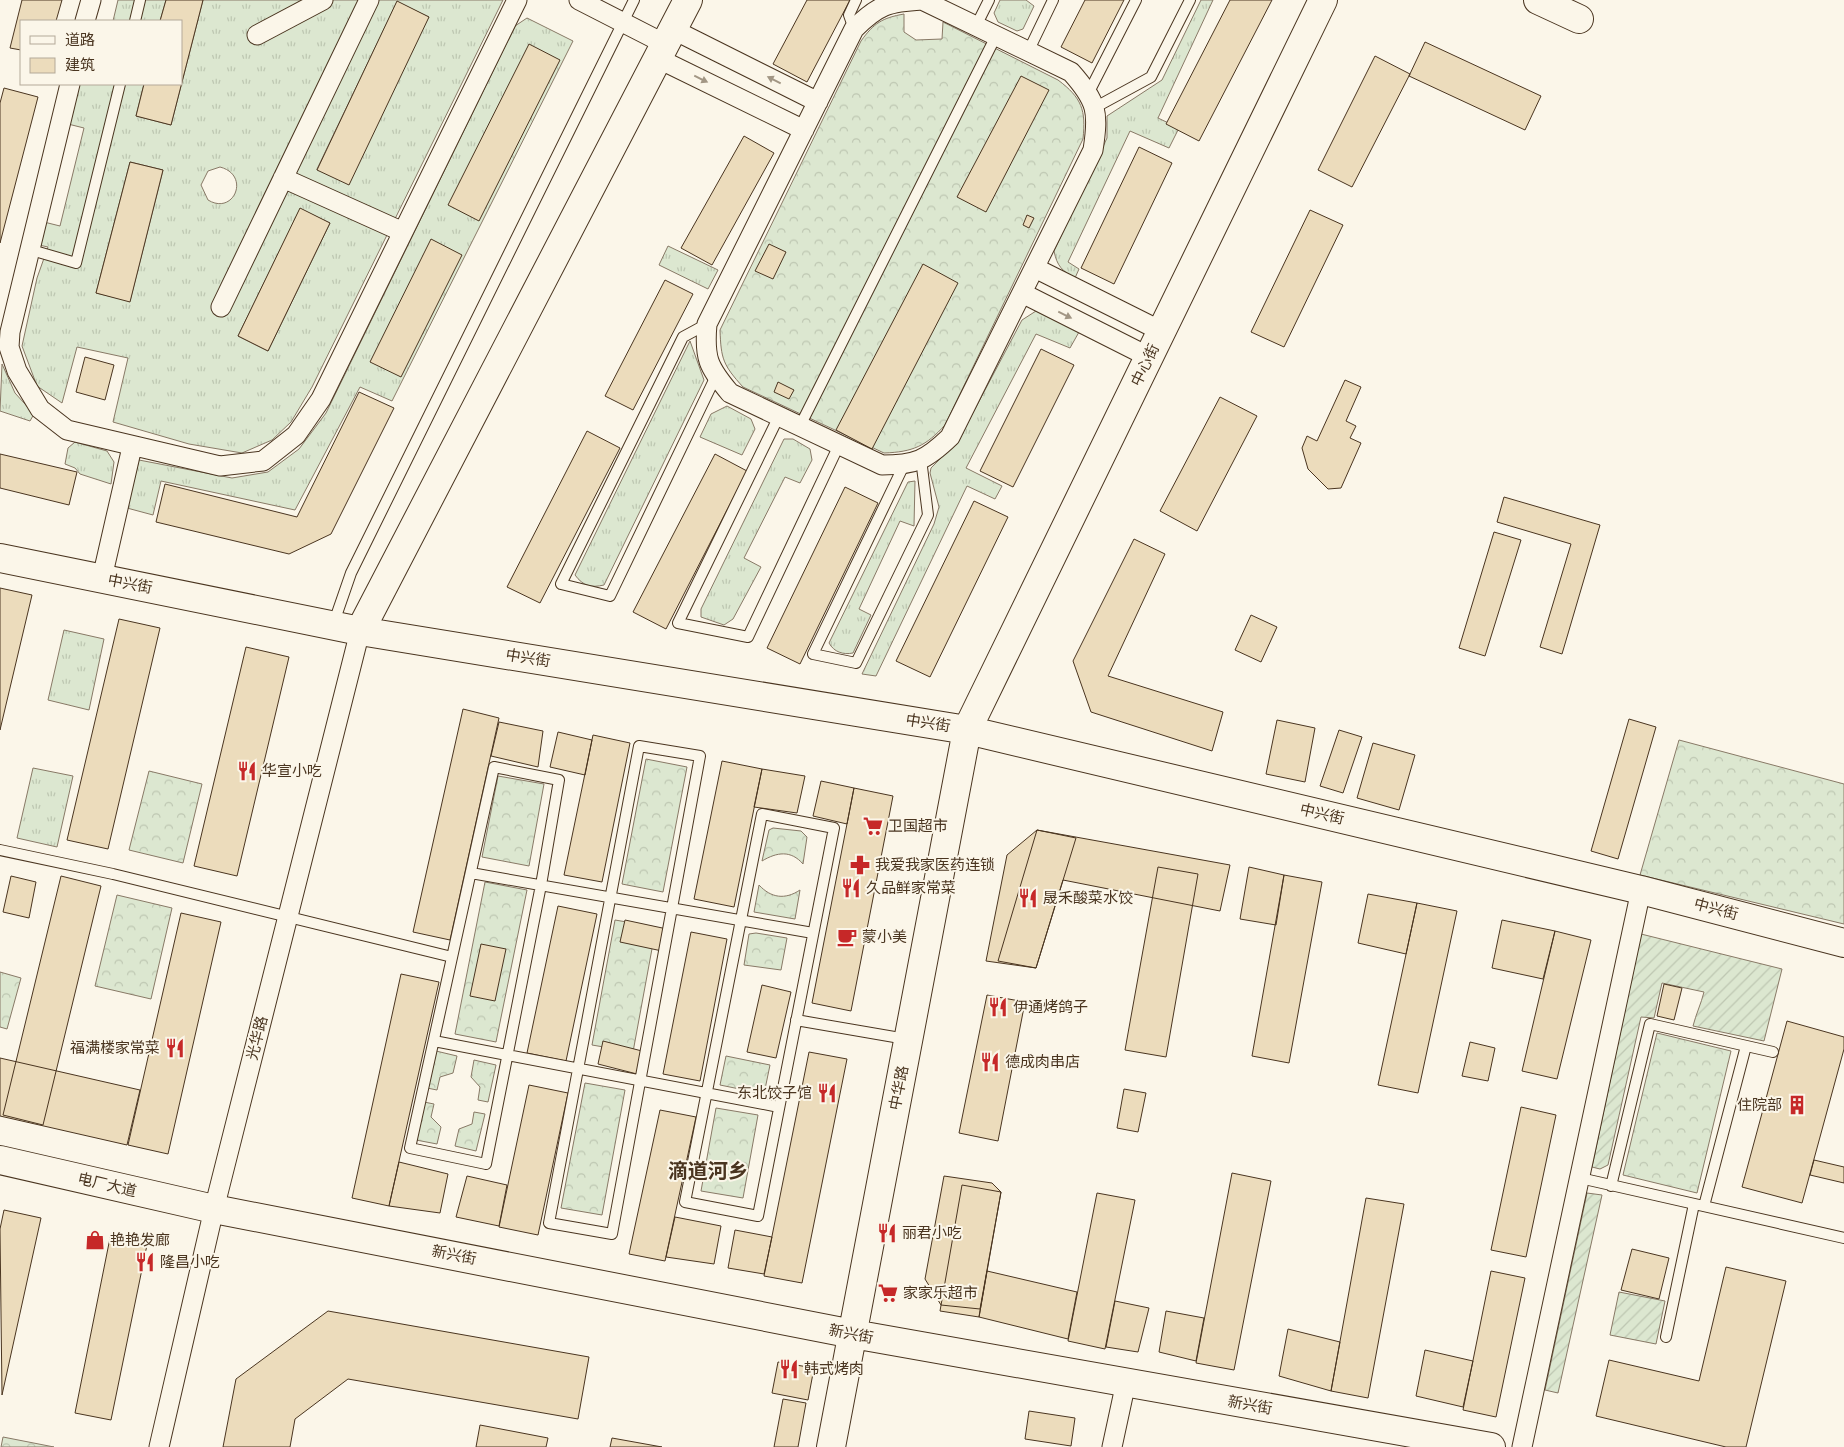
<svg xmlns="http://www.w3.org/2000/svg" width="1844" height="1447" viewBox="0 0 1844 1447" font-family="Helvetica,'Noto Sans SC',sans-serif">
<defs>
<pattern id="grass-tufts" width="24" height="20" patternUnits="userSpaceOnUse" patternTransform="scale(1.25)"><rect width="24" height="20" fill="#dce7d0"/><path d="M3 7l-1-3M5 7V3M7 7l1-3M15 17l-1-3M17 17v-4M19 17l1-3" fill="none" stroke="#bec7b2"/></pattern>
<pattern id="forest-crowns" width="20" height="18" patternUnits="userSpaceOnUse" patternTransform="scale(1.25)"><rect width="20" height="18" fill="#dce7d0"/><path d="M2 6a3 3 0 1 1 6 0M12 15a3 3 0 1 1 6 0" fill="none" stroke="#bec7b2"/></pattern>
<pattern id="garden-furrows" width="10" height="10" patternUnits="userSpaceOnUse" patternTransform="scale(1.25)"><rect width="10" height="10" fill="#dce7d0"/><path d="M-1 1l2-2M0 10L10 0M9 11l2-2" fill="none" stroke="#bec7b2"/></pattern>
</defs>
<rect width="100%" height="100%" fill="#fbf6e9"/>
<!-- grass -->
<path fill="url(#grass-tufts)" stroke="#887966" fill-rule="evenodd" d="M 118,0 L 166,0 L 160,21 L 113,21 Z
M 203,0 L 503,0 L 312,387 L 291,422 L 272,440 L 242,453 L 189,444 L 113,422 L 128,358 L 77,347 L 62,403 L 37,386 L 22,346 L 37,278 L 48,247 L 39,245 L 44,222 L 60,226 L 84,128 L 68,124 L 78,84 L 144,84 L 136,116 L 171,125 ZM 397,2 L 429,17 L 317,170 L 317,169 ZM 130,162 L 163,170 L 130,301 L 96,293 ZM 220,167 C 251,175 234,216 208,200 L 201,185 L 208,171 ZM 300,209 L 330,223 L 268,351 L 238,336 Z
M 1000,0 L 1026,0 L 1034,6 L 1023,29 L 1017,31 L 998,22 L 994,13 Z
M 1201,0 L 1213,0 L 1158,118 L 1179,128 L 1169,148 L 1130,131 L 1068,262 L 1079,269 L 1075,278 C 1062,271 1057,266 1054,251 L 1107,138 L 1107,116 L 1162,80 Z
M 527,18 L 573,41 L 392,401 L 360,387 L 295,510 L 161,481 L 153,515 L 127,508 L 139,460 L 232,478 L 268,472 L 299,449 L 326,413 L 515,26 Z
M 668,246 L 718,270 L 708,289 L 659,265 Z
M 1036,311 L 1079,332 L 1070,348 L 1036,334 L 966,468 L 1002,486 L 995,499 L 967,486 L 876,676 L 862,674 L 934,524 L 939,507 L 930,473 L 931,468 L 958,441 L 1022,320 Z
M 690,341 L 704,380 L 604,585 C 591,588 583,586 575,575 Z
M 2,364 L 15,393 L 34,414 L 30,421 L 0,411 Z
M 727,406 L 751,419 L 755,429 L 742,455 L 700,437 L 711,414 Z
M 784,439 L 793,439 L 810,449 L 812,460 L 800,483 L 785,477 L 744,558 L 761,567 L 733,619 L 724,625 L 701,617 L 701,609 Z
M 75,442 L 107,451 L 114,462 L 111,484 L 80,474 L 75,468 L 65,464 L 68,448 Z
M 915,481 L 914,526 L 900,521 L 859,609 L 871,615 L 853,653 C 843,655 834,652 829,643 L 908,482 Z
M 64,630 L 104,639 L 89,710 L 48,700 Z
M 33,768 L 73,776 L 57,847 L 17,838 Z"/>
<!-- forest -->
<path fill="url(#forest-crowns)" stroke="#887966" d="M 904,14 L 904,32 L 916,40 L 942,39 L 943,22 L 1058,80 C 1082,98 1086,110 1083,139 L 945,425 C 926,446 913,452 884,453 L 743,387 C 723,365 721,359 720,330 L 861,41 C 874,23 882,18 904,14 Z
M 1679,740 L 1844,784 L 1844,924 L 1640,875 Z
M 646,759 L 687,767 L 663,892 L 622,884 Z
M 149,771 L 202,784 L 183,863 L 129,850 Z
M 498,776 L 544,784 L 529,866 L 482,857 Z
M 773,828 L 801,831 L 807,837 L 803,864 C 791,850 777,852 762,861 L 769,830 Z
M 485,882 L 527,890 L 496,1042 L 455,1034 Z
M 759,885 C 771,898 785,900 800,890 L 795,919 L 754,912 Z
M 117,895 L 172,908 L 151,999 L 95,986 Z
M 615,920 L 656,927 L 633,1052 L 592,1045 Z
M 756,933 L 787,938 L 781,970 L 744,965 L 749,934 Z
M 0,972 L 21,978 L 7,1029 L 0,1027 Z
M 1657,1033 L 1731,1051 L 1697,1193 L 1623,1175 Z
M 436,1051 L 457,1056 L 453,1073 L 440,1077 L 437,1090 L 427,1088 Z
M 726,1056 L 770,1065 L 764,1094 L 720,1085 Z
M 474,1060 L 496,1065 L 488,1102 L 478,1100 L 480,1087 L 471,1077 Z
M 585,1083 L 625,1090 L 602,1215 L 561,1208 Z
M 424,1102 L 434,1104 L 431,1117 L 441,1127 L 437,1144 L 416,1140 Z
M 716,1108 L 758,1115 L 743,1198 L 701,1191 Z
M 474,1112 L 485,1114 L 476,1151 L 455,1146 L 459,1129 L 472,1124 Z
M 3,1437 L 54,1447 L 1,1447 Z"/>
<!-- garden -->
<path fill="url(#garden-furrows)" stroke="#887966" d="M 1641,934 L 1782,969 L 1764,1041 L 1693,1026 C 1696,1014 1701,1004 1704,992 L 1662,983 L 1654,1018 L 1641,1017 L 1608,1165 L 1600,1169 L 1592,1167 Z
M 1587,1193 L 1602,1195 L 1558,1393 L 1545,1390 Z
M 1619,1292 L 1665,1301 L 1656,1344 L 1610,1335 Z"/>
<!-- building -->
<path fill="#ecdcbc" stroke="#4a3520" d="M 22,0 L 62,0 L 56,21 L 21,21 L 21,50 L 10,48 Z
M 166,0 L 203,0 L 171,125 L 136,116 L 144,84 L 181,84 L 181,21 L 160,21 Z
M 807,0 L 850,0 L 807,82 L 773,64 Z
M 1085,0 L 1124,0 L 1092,63 L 1061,47 Z
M 1230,0 L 1272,0 L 1199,141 L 1166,124 Z
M 397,1 L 429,17 L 349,185 L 317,170 Z
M 1425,42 L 1541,96 L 1525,130 L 1409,76 Z
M 529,44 L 560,60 L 479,221 L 448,205 Z
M 1375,56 L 1410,74 L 1352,187 L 1318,170 Z
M 1021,76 L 1049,90 L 986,212 L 957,197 Z
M 4,88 L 38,97 L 0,243 L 0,103 Z
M 744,136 L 774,153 L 712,265 L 681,248 Z
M 1139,147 L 1172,163 L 1114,284 L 1081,268 Z
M 130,162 L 163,170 L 130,302 L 96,293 Z
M 300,208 L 330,223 L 268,351 L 238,336 Z
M 1310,210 L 1343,225 L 1284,347 L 1251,332 Z
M 1027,215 L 1034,218 L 1029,228 L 1023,225 Z
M 431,239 L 462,255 L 401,377 L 370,362 Z
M 769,244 L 786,252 L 773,279 L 755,271 Z
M 923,264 L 958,283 L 872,449 L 836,430 Z
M 665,280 L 693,294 L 633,410 L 605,396 Z
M 1041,349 L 1074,365 L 1013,487 L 980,471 Z
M 85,357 L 114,365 L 105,400 L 76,392 Z
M 1345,380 L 1361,387 L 1346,421 L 1356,426 L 1350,438 L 1361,443 L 1341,488 L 1328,489 L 1308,469 L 1302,448 L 1307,436 L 1317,441 Z
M 778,382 L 794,390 L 789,399 L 774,392 Z
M 359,392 L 394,408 L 331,534 L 289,554 L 156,522 L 165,484 L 297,517 Z
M 1220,397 L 1257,416 L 1197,531 L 1160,511 Z
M 587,431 L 620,448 L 540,603 L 507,587 Z
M 0,454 L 77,472 L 69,505 L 0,488 Z
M 715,454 L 747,471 L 666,629 L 633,612 Z
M 845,487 L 878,503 L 800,664 L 767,648 Z
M 1504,497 L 1600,525 L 1562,654 L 1540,647 L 1571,544 L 1497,522 Z
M 974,501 L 1008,517 L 930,677 L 896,661 Z
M 1494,532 L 1521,540 L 1485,656 L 1459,648 Z
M 1134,539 L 1165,554 L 1108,676 L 1223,712 L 1212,751 L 1091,712 L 1073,661 Z
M 0,588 L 32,595 L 0,730 Z
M 1251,615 L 1277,627 L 1261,662 L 1235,650 Z
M 119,619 L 160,628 L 108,849 L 67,840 Z
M 246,647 L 289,657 L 237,876 L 194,866 Z
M 463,709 L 499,718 L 450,940 L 413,932 Z
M 1629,719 L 1656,727 L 1618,859 L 1591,851 Z
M 1277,720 L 1315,728 L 1305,782 L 1266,774 Z
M 499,722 L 543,731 L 538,767 L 491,756 Z
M 1339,730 L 1362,737 L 1343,793 L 1320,786 Z
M 558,732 L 592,740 L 585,775 L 550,767 Z
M 593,735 L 630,743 L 602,882 L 564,875 Z
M 1373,743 L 1415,755 L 1399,810 L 1357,798 Z
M 722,761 L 762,769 L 734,907 L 694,899 Z
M 762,769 L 805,776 L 797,813 L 754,807 Z
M 821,781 L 854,788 L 847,824 L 813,816 Z
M 854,788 L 893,796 L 851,1011 L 812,1003 Z
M 1037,830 L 1076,838 L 1036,968 L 998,961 Z
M 1037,830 L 1230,865 L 1220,911 L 1063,880 L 1036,968 L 986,961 L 1007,855 Z
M 1158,867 L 1198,874 L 1166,1057 L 1125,1050 Z
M 1249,867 L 1284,875 L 1276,925 L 1240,919 Z
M 1284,875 L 1322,882 L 1289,1063 L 1252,1056 Z
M 11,876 L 36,882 L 29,918 L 3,912 Z
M 61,876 L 101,886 L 43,1125 L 3,1115 Z
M 1368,894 L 1417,903 L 1406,954 L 1358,943 Z
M 1417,903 L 1457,911 L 1418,1093 L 1378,1085 Z
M 558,906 L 597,914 L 566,1061 L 527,1053 Z
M 181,913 L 221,922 L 168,1154 L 128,1145 Z
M 625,920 L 667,929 L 662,951 L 620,942 Z
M 1502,920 L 1555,931 L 1543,979 L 1492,968 Z
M 1555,931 L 1591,940 L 1557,1079 L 1522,1071 Z
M 691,932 L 727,939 L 700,1081 L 663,1074 Z
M 481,944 L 506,949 L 495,1001 L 470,996 Z
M 401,974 L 439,982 L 389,1206 L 352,1198 Z
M 1664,984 L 1682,988 L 1674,1020 L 1657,1016 Z
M 762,985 L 791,992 L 776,1058 L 747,1052 Z
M 987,995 L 1025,1002 L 998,1141 L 959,1133 Z
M 1787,1021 L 1844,1037 L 1844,1049 L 1802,1203 L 1742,1187 Z
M 603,1041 L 642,1051 L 637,1074 L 598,1064 Z
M 1470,1042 L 1495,1048 L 1488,1081 L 1462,1076 Z
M 809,1052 L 847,1059 L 802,1283 L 764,1276 Z
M 0,1058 L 140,1090 L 127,1145 L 0,1116 Z
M 529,1085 L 568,1093 L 538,1235 L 499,1227 Z
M 1124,1089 L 1146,1093 L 1138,1132 L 1117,1128 Z
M 1521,1107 L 1556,1115 L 1526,1257 L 1491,1250 Z
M 660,1110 L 696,1117 L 665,1261 L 629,1254 Z
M 1814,1160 L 1844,1167 L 1844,1183 L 1810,1175 Z
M 399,1162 L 448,1174 L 440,1213 L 389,1206 Z
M 1232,1173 L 1271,1181 L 1234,1370 L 1196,1363 Z
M 467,1176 L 507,1185 L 499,1226 L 456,1217 Z
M 944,1176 L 992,1183 L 1001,1192 L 980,1309 L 941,1305 L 925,1279 Z
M 962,1185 L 1001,1192 L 979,1317 L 940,1311 Z
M 1097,1193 L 1135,1200 L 1105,1349 L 1068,1341 Z
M 1366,1198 L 1404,1204 L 1368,1398 L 1331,1391 Z
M 4,1210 L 41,1218 L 2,1395 L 0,1229 Z
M 675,1217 L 721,1226 L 714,1264 L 666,1257 Z
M 735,1230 L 772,1237 L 764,1274 L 728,1268 Z
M 111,1233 L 148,1240 L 111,1420 L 75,1413 Z
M 1632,1249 L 1669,1258 L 1659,1299 L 1621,1290 Z
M 1726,1267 L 1786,1281 L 1746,1447 L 1726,1447 L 1596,1416 L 1609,1360 L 1699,1381 Z
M 987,1271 L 1077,1292 L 1068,1339 L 979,1317 Z
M 1491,1271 L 1525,1278 L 1496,1417 L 1463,1410 Z
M 1115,1301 L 1149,1308 L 1138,1352 L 1106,1347 Z
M 328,1311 L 589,1357 L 578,1419 L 348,1379 L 295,1419 L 290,1447 L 223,1447 L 236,1379 Z
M 1166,1311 L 1204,1318 L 1196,1361 L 1159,1352 Z
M 1288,1329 L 1340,1342 L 1331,1391 L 1279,1376 Z
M 1425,1350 L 1473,1361 L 1463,1407 L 1416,1396 Z
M 778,1362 L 814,1368 L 808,1400 L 772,1393 Z
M 783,1399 L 806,1403 L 798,1447 L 774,1447 Z
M 1029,1411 L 1075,1418 L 1071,1446 L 1025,1439 Z
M 480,1425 L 548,1438 L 546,1447 L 476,1447 Z
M 612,1438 L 662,1447 L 610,1447 Z"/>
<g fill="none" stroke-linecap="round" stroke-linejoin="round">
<defs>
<path id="lane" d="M 135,21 L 140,0
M 976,26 L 989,0
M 854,29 L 849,15 L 856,0
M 1028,52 L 1053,0
M 1089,92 L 1136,0
M 1094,108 L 1151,77 L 1190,0
M 28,249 L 76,263 L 120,84
M 707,324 L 683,337 L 561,584 L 610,596 L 716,376
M 779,416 L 678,623 L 748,637 L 839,445
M 800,426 L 996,36
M 904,465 L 813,654 L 856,663 L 928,515 L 921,459
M 333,625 L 351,573 L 634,0
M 639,746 L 700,756 L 612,1234 L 549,1223 Z
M 494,767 L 559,780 L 541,885 L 486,1164 L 410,1148 Z
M 762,814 L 834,828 L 758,1216 L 685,1202 Z
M 0,850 L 113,874 L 452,957
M 471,873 L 813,933
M 796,1020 L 906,1039
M 434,1041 L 779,1107
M 1580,1178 L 1844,1238
M 1611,1186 L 1650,1024 L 1773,1052
M 1704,1206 L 1746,1046
M 1666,1337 L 1694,1204"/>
<path id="street" d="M 579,0 L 665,44
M 922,0 L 1071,72 C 1097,101 1099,112 1093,150 L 950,437 C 926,460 916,465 882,465 L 730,393 C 708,367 704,358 707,324 L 854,29 C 878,5 888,2 922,0 Z
M 85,21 L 91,0
M 672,29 L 818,102
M 257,35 L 323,0
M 657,58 L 804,130
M 70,84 L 10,332 L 9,347 L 17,371 L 40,409 L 67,430 L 220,466 L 263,461 L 296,435 L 321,399 L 517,0
M 283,178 L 403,232
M 1035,268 L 1161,331
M 1022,293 L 1149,357
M 221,307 L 369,0
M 102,578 L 132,447
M 159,1447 L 214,1209 L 360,631
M 1112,1447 L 1126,1382
M 1522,1447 L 1641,890"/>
<path id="secondary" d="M 1538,0 L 1579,19
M 0,558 L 360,631 L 967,730 L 1641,890 L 1844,943
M 360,631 L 688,0
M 0,1160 L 214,1209 L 853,1334 L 1491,1447
M 831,1447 L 967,730 L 1323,0"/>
</defs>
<!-- lane casing -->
<use href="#lane" stroke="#4a3520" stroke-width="12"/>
<!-- street casing -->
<use href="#street" stroke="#4a3520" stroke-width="21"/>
<!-- secondary casing -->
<use href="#secondary" stroke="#4a3520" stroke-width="30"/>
<!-- lane -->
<use href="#lane" stroke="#fbf6e9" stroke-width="10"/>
<!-- street -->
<use href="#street" stroke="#fbf6e9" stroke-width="19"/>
<!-- secondary -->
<use href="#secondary" stroke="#fbf6e9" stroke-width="28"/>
</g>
<!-- one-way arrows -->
<defs><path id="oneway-solid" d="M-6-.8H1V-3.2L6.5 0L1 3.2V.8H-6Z" transform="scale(1.25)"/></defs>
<g fill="#a29684">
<use href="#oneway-solid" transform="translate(701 79) rotate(26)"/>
<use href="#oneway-solid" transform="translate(774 80) rotate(-153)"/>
<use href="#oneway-solid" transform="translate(1065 315) rotate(26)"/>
</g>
<!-- icons -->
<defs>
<symbol id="restaurant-bare" viewBox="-9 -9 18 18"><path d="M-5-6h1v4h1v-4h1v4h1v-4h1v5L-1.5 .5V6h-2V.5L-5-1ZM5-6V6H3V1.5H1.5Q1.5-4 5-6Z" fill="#c62828" stroke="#fbf6e9" stroke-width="2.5" paint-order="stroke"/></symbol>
<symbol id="supermarket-bare" viewBox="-9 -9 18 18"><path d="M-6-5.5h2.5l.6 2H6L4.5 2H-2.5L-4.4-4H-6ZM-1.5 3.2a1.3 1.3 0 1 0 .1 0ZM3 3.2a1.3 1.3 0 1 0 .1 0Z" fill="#c62828" stroke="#fbf6e9" stroke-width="2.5" paint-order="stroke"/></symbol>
<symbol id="pharmacy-bare" viewBox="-9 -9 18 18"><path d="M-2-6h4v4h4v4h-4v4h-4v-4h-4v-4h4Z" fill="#c62828" stroke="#fbf6e9" stroke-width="2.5" paint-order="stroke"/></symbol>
<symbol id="cafe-bare" viewBox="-9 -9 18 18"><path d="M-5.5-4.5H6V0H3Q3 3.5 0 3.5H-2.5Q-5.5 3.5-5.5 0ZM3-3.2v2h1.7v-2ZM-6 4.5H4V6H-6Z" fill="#c62828" stroke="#fbf6e9" stroke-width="2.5" paint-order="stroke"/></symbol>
<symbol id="building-bare" viewBox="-9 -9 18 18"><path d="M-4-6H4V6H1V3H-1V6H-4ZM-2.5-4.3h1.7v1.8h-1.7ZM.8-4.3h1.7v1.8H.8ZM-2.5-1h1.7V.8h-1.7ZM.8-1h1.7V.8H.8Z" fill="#c62828" stroke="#fbf6e9" stroke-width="2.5" paint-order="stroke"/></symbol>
<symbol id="shop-bare" viewBox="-9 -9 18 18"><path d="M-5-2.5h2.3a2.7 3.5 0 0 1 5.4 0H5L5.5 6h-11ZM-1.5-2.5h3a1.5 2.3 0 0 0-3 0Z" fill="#c62828" stroke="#fbf6e9" stroke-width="2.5" paint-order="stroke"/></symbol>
</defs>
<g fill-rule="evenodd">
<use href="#restaurant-bare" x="233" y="757" width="28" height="28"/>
<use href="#supermarket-bare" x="859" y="812" width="28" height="28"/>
<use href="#pharmacy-bare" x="846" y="851" width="28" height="28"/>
<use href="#restaurant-bare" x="837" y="874" width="28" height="28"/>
<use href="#restaurant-bare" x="1014" y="884" width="28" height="28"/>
<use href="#cafe-bare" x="833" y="923" width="28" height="28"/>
<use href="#restaurant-bare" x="984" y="993" width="28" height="28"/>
<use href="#restaurant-bare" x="161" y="1034" width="28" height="28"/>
<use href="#restaurant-bare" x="976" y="1048" width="28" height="28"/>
<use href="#restaurant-bare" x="813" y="1079" width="28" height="28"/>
<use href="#building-bare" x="1783" y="1091" width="28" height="28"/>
<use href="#restaurant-bare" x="873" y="1219" width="28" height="28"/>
<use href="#shop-bare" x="81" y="1226" width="28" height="28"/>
<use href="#restaurant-bare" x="131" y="1248" width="28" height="28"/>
<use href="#supermarket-bare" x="874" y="1279" width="28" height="28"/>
<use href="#restaurant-bare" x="775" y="1355" width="28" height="28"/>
</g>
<g text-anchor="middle" stroke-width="4" stroke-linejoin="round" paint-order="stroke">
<!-- street labels -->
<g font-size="15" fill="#4a3520" stroke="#fbf6e9">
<text transform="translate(1145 365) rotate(-64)" y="5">中心街</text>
<text transform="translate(130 584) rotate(11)" y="5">中兴街</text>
<text transform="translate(528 658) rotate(9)" y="5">中兴街</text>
<text transform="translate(928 723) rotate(9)" y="5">中兴街</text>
<text transform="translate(1322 814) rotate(13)" y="5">中兴街</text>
<text transform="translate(1716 909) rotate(15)" y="5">中兴街</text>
<text transform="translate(257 1038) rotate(-76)" y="5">光华路</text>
<text transform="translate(899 1088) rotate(-79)" y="5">中华路</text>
<text transform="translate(107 1185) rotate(13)" y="5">电厂大道</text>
<text transform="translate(454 1255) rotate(11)" y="5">新兴街</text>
<text transform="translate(851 1334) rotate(11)" y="5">新兴街</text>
<text transform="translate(1250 1405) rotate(10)" y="5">新兴街</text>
</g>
<!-- poi labels -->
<g font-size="15" fill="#4a3520" stroke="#fbf6e9" text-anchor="start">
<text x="262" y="776">华宣小吃</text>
<text x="888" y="831">卫国超市</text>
<text x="875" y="870">我爱我家医药连锁</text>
<text x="866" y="893">久品鲜家常菜</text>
<text x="1043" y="903">晟禾酸菜水饺</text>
<text x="862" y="942">蒙小美</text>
<text x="1013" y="1012">伊通烤鸽子</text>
<text x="160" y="1053" text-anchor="end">福满楼家常菜</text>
<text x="1005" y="1067">德成肉串店</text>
<text x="812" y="1098" text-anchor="end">东北饺子馆</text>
<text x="1782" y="1110" text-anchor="end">住院部</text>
<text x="902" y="1238">丽君小吃</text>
<text x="110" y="1245">艳艳发廊</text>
<text x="160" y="1267">隆昌小吃</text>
<text x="903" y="1298">家家乐超市</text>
<text x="804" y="1374">韩式烤肉</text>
</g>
<!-- district labels -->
<g font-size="20" font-weight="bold" fill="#4a3520" stroke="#fbf6e9">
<text x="708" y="1178">滴道河乡</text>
</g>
</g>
<!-- legend -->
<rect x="20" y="20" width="162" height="65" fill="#fbf6e9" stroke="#b4a999"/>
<rect x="30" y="36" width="25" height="8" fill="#fbf6e9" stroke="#b4a999"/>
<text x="65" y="45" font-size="15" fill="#4a3520">道路</text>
<rect x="30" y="58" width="25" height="15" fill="#ecdcbc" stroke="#b4a999"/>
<text x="65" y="70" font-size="15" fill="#4a3520">建筑</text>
</svg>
